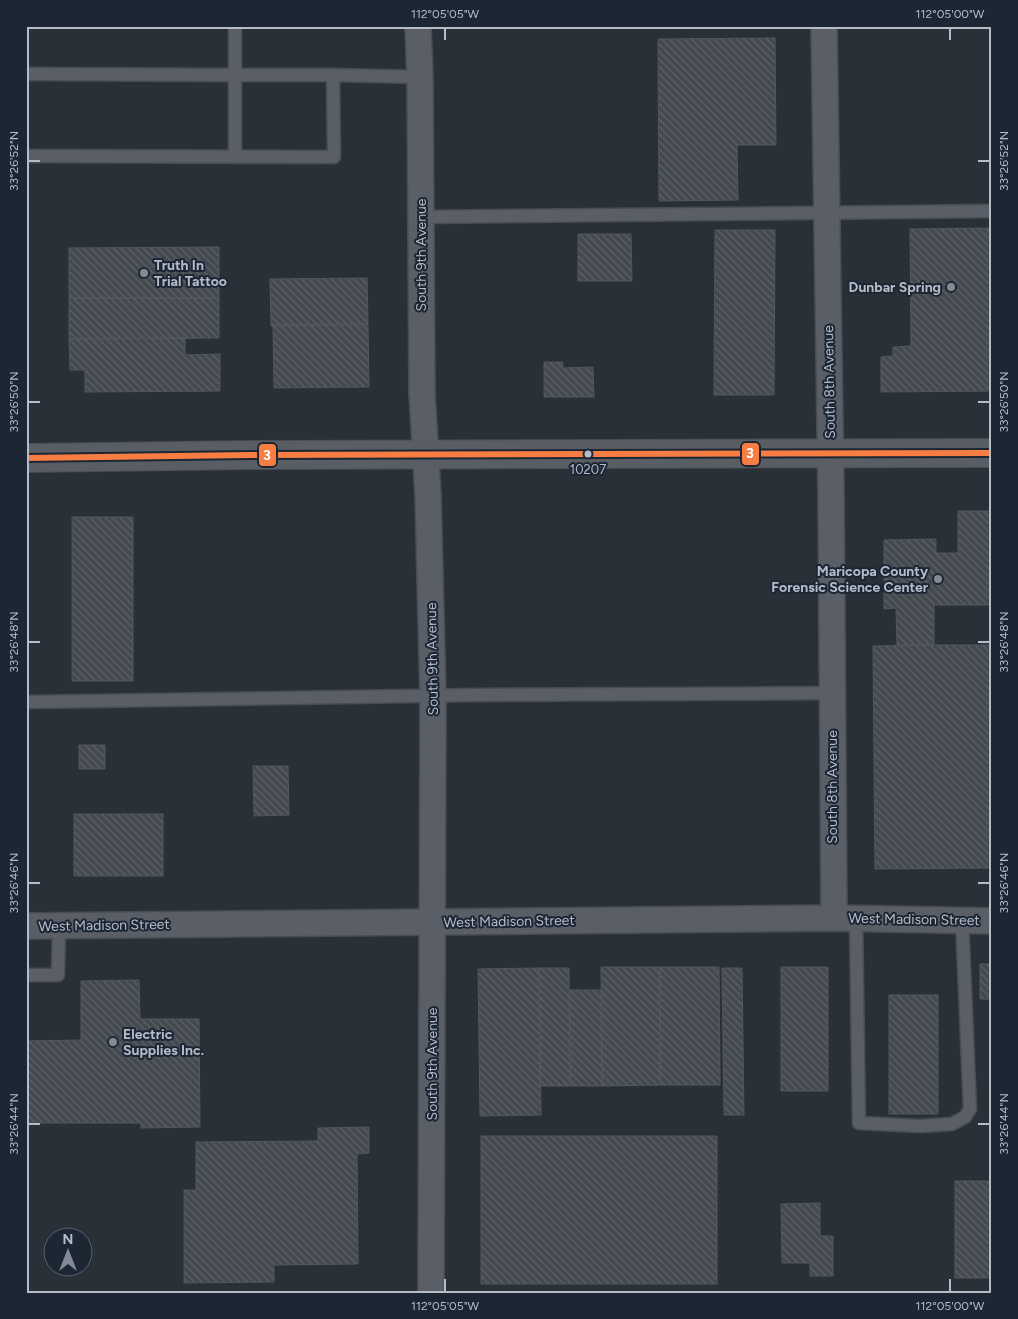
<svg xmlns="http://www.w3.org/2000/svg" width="1018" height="1319" viewBox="0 0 1018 1319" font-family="Figtree,sans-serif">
<defs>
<pattern id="building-back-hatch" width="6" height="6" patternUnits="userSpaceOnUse" patternTransform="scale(1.25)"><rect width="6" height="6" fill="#444950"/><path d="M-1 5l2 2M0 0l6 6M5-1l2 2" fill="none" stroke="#5d6168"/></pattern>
</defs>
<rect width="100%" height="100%" fill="#2a3038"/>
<!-- building -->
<path fill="url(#building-back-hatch)" stroke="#52575f" d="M 775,38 L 776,145 L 737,145 L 738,200 L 659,201 L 658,39 Z
M 992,228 L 992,391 L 881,392 L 881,357 L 893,356 L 893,347 L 911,346 L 910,229 Z
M 715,230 L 775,230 L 774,395 L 714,395 Z
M 578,234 L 631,234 L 632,281 L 578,281 Z
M 219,247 L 219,298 L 69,298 L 69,248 Z
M 367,278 L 368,324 L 271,326 L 270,279 Z
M 69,298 L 219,298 L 219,338 L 69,339 Z
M 368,324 L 369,387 L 274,388 L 273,325 Z
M 185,338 L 185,355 L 220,354 L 220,391 L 85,392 L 85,370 L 70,370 L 69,339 Z
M 544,362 L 563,362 L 563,368 L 593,367 L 594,397 L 544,397 Z
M 958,511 L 992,511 L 992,605 L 934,605 L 934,645 L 897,645 L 896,608 L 884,609 L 884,540 L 936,539 L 936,553 L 958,553 Z
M 72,517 L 133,517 L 133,681 L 72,681 Z
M 934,645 L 992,645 L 992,868 L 875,869 L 873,646 Z
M 79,745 L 105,745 L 105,769 L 79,769 Z
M 253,766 L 288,766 L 289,815 L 254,816 Z
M 74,814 L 163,814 L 163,876 L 74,876 Z
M 980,964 L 992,964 L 992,999 L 980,999 Z
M 601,967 L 660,967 L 660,1085 L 602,1086 Z
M 660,967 L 719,967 L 720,1085 L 660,1085 Z
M 781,967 L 828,967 L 828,1091 L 781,1091 Z
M 539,968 L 541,1115 L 480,1116 L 478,969 Z
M 539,968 L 569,968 L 570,1086 L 540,1086 Z
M 722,968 L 742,968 L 744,1115 L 724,1115 Z
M 139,980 L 140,1019 L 199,1019 L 200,1127 L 141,1128 L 141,1123 L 26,1123 L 26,1041 L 81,1040 L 81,981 Z
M 570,990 L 602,990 L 602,1086 L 570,1086 Z
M 889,995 L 938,995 L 938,1114 L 889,1114 Z
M 369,1127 L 369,1153 L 357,1154 L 358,1264 L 274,1265 L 274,1282 L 184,1283 L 184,1190 L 196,1190 L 196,1142 L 318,1141 L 318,1128 Z
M 481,1136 L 717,1136 L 717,1284 L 481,1284 Z
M 955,1181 L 992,1181 L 992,1278 L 955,1278 Z
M 820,1203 L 820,1236 L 833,1236 L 833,1276 L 810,1276 L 810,1263 L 782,1263 L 781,1204 Z"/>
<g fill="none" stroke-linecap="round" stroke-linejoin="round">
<defs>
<path id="service" d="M 235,26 L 235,75 L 333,75
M 26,74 L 235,75 L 235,157
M 26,156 L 334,157 L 333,75 L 420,77
M 420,217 L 992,211
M 26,702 L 473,695 L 832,693
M 856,918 L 859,1123 L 920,1126 L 952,1124 L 965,1117 L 970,1109 L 962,920
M 26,975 L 58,975 L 59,925"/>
<path id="minor" d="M 418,26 L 420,77 L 422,393 L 428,495 L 433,697 L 431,1293
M 824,26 L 831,491 L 834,918
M 26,926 L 834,918 L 992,921"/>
<path id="secondary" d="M 26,458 L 250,455 L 992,453"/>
</defs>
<!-- service casing -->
<use href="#service" stroke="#484c53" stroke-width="15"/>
<!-- minor casing -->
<use href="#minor" stroke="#484c53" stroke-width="28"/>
<!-- secondary casing -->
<use href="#secondary" stroke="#484c53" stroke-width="30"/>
<!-- service -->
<use href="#service" stroke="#5a5e66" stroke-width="12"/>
<!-- minor -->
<use href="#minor" stroke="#5a5e66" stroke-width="25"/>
<!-- secondary -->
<use href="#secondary" stroke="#595d64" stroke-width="28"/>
<defs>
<path id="bus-1" d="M 26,458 L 250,455 L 992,453"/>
</defs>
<!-- bus-1 casing -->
<use href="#bus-1" stroke="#1d2633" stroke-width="10"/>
<!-- bus-1 -->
<use href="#bus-1" stroke="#f77d43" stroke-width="6"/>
</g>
<!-- ticks -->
<path fill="none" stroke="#b4bcc9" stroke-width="2" d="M 445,28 L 445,40M 950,28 L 950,40M 28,161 L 40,161M 978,161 L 990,161M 28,402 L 40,402M 978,402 L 990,402M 28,642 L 40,642M 978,642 L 990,642M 28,883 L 40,883M 978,883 L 990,883M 28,1124 L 40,1124M 978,1124 L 990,1124M 445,1279 L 445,1292M 950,1279 L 950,1292"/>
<!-- markers -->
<g fill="#848b96" stroke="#1d2633" stroke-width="2">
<circle cx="144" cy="273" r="5"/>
<circle cx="951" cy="287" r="5"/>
<circle cx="938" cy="579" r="5"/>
<circle cx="113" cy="1042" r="5"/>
</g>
<circle fill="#b4bcc9" stroke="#1d2633" stroke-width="2" cx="588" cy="454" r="4.5"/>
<g text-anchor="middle" stroke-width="4" stroke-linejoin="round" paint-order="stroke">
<!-- bus labels -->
<g font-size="13" fill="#b4bcc9" stroke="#1d2633">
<text x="588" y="474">10207</text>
</g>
<!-- street labels -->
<g font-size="14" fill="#b4bcc9" stroke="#1d2633">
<text transform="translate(421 255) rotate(-90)" y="5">South 9th Avenue</text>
<text transform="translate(829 382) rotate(-91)" y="5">South 8th Avenue</text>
<text transform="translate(432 659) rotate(-91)" y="5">South 9th Avenue</text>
<text transform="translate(832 787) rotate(-90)" y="5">South 8th Avenue</text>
<text transform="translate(914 919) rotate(1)" y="5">West Madison Street</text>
<text transform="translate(509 921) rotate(-1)" y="5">West Madison Street</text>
<text transform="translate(104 925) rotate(-1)" y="5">West Madison Street</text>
<text transform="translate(432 1064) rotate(-90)" y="5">South 9th Avenue</text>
</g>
<!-- poi labels -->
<g font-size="14" font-weight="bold" fill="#b4bcc9" stroke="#1d2633" text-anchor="start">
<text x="154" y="270">Truth In<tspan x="154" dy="16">Trial Tattoo</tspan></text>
<text x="941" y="292" text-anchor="end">Dunbar Spring</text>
<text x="928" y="576" text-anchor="end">Maricopa County<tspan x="928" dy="16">Forensic Science Center</tspan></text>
<text x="123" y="1039">Electric<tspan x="123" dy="16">Supplies Inc.</tspan></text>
</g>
</g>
<g stroke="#1d2633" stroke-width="2">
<rect x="741" y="442" width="19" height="24" rx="5" fill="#f77d43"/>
<rect x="258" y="443" width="19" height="24" rx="5" fill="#f77d43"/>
</g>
<g font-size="14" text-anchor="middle" font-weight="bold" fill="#fff">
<text x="750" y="458">3</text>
<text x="267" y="460">3</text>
</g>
<!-- border -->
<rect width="1018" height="1319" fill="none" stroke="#1d2633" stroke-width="55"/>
<!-- north arrow -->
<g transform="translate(68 1252)"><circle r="24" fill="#1d2633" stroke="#59626f"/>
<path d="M0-4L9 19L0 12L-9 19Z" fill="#848b96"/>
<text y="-8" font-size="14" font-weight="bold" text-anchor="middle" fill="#b4bcc9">N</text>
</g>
<rect x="28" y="28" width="962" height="1264" fill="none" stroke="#b4bcc9" stroke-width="2"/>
<g font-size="12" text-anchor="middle" fill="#b4bcc9">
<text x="445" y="18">112°05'05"W</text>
<text x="950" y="18">112°05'00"W</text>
<text transform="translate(14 161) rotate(-90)" y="4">33°26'52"N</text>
<text transform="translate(1004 161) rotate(-90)" y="4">33°26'52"N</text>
<text transform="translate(14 402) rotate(-90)" y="4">33°26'50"N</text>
<text transform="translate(1004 402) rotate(-90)" y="4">33°26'50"N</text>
<text transform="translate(14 642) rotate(-90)" y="4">33°26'48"N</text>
<text transform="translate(1004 642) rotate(-90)" y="4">33°26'48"N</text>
<text transform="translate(14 883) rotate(-90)" y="4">33°26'46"N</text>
<text transform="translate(1004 883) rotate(-90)" y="4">33°26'46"N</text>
<text transform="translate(14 1124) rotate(-90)" y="4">33°26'44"N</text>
<text transform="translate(1004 1124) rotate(-90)" y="4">33°26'44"N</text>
<text x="445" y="1310">112°05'05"W</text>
<text x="950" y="1310">112°05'00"W</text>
</g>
</svg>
